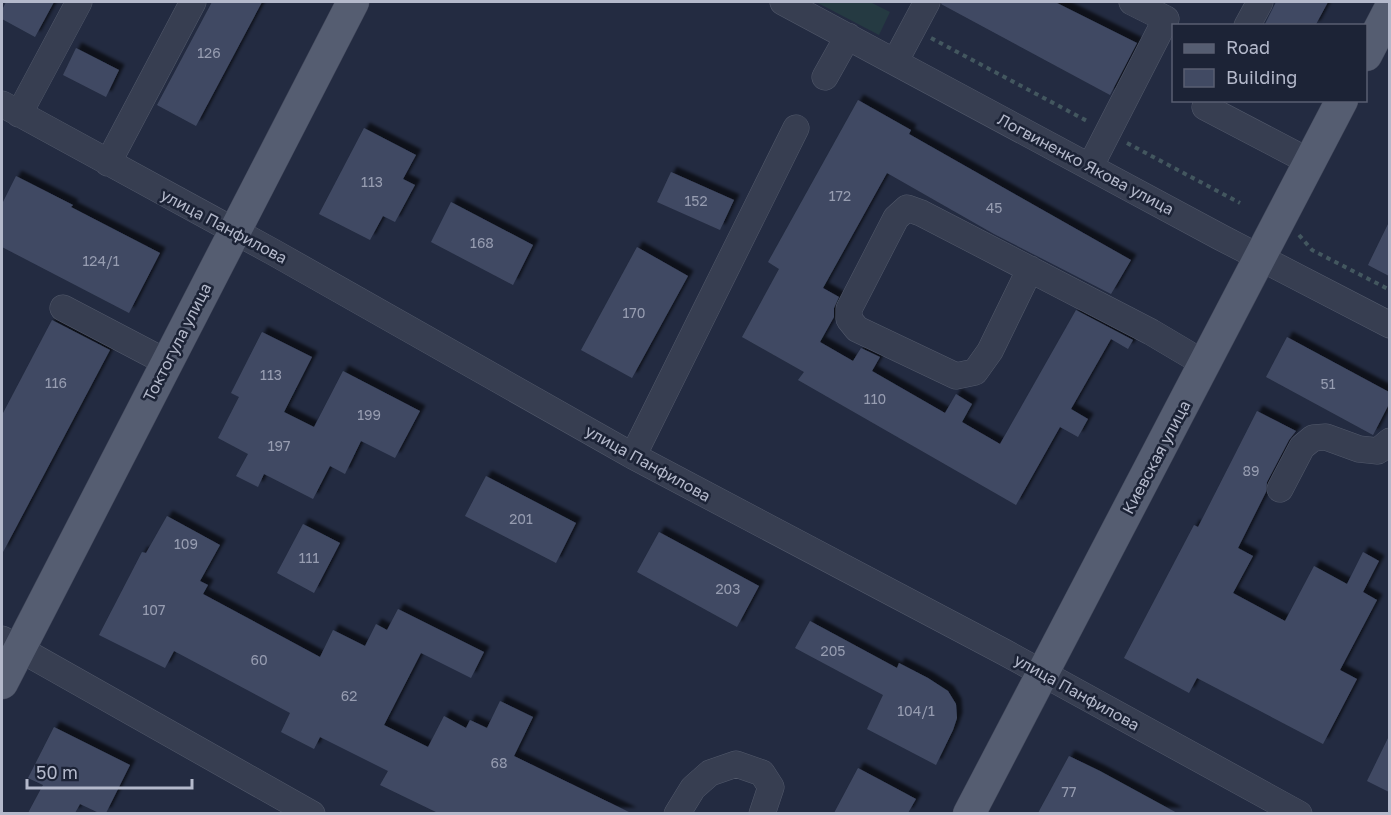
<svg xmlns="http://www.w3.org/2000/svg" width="1391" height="815" viewBox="0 0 1391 815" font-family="'Golos Text',sans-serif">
<defs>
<filter id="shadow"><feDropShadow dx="5.5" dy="-5.5" stdDeviation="1.5" flood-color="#0009"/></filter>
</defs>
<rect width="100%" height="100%" fill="#232b41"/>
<!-- green -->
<path fill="#253a42" d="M 816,2 L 870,2 L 890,12 L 879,35 Z"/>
<!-- building -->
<path fill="#414a63" filter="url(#shadow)" d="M 6,2 L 54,2 L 35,37 L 2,19 L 2,10 Z
M 212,2 L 262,2 L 196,126 L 157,105 Z
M 942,2 L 1055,2 L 1137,43 L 1110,95 L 941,4 Z
M 1276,2 L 1328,2 L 1315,26 L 1264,26 Z
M 76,48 L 119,70 L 106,97 L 63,75 Z
M 858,100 L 911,130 L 909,134 L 1131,260 L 1111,294 L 994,234 L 887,173 L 823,288 L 839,297 L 834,308 L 834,317 L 820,342 L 853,361 L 861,348 L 880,357 L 872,371 L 945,413 L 956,394 L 972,404 L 962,422 L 1000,444 L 1076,310 L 1133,340 L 1128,349 L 1111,339 L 1071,409 L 1088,419 L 1078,437 L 1060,427 L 1016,505 L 798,380 L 804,372 L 742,337 L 779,269 L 768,262 Z
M 364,128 L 416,155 L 403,179 L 415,185 L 395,222 L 383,216 L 370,240 L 319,214 Z
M 671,172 L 734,200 L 720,230 L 657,202 Z
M 16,176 L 73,205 L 71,207 L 160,253 L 129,313 L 2,247 L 2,204 Z
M 451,202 L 533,245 L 513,285 L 431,242 Z
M 1389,222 L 1389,276 L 1368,265 Z
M 637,247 L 688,276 L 632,378 L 581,350 Z
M 52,320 L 110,350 L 2,554 L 2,415 Z
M 262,332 L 312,357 L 284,412 L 314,427 L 343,371 L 420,411 L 395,458 L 361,441 L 345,474 L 330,466 L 313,499 L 264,474 L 258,487 L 236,476 L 248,454 L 218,438 L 239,397 L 231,393 Z
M 1287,337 L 1389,392 L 1389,404 L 1373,435 L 1266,377 Z
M 1257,411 L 1296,431 L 1289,440 L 1267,482 L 1266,492 L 1238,548 L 1253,556 L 1233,593 L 1285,621 L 1314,566 L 1347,584 L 1363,552 L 1379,561 L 1363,592 L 1377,600 L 1340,670 L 1357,679 L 1323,744 L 1197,678 L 1189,693 L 1124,658 L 1194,525 L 1198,527 Z
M 486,476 L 576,523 L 556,563 L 465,516 Z
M 167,516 L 220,545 L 200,581 L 208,585 L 203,594 L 320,657 L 333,630 L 365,646 L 376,624 L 387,630 L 398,609 L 484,652 L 471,678 L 421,653 L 384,725 L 428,747 L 444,716 L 466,728 L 470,720 L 487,728 L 500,701 L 533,717 L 514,756 L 631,813 L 438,813 L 380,785 L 388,771 L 320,737 L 314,749 L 281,732 L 290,713 L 174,651 L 165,668 L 99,635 L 142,552 L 146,553 Z
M 303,524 L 340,543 L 314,593 L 277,573 Z
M 659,532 L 759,586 L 737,627 L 637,572 Z
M 810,621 L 897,668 L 899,663 L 928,678 L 948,691 L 956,704 L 957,718 L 953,730 L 936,765 L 867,729 L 883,695 L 795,648 Z
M 54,727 L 130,765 L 106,813 L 99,813 L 80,804 L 75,813 L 28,813 L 43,785 L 28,778 Z
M 1389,736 L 1389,792 L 1367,781 Z
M 1069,756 L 1100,771 L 1177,813 L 1038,813 Z
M 858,768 L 916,799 L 908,813 L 834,813 Z"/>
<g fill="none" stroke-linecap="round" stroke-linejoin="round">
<defs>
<path id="minor" d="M 783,2 L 1222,238 L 1390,325
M 1247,26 L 1260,2
M 895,62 L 927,2
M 825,77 L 848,36
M 1208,100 L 1205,107 L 1310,162
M 2,104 L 273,252 L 633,456 L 1004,652 L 1299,814
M 19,114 L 79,2
M 108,163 L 193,2
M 1090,167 L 1166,19 L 1132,2
M 1030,269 L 990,351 L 975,372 L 956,376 L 857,329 L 849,319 L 849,309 L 896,218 L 907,208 L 921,213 L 1151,332 L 1205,364
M 63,308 L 166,362
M 633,456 L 796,128
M 1280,489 L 1302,447 L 1313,438 L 1326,437 L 1359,449 L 1378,451 L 1390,441
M 2,639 L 312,814
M 677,814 L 693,788 L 710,773 L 736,764 L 762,773 L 771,787 L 762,814"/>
<path id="major" d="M 1366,55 L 1390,9
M 2,683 L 353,2
M 969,814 L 1342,100"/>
</defs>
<!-- minor casing -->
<use href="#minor" stroke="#52596b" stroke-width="27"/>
<!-- major casing -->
<use href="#major" stroke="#41475a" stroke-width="33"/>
<!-- path -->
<path stroke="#43575f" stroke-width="4" stroke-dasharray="4.5 4.5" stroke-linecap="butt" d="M 931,38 L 1089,122
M 1127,143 L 1240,203
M 1299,235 L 1312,250 L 1390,290"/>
<!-- minor -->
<use href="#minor" stroke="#373e51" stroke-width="26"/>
<!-- major -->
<use href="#major" stroke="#555d71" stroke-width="32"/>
</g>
<g text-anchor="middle" stroke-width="5" stroke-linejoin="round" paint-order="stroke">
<!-- number labels -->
<g font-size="14" fill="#979db1">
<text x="209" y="58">126</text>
<text x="372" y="187">113</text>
<text x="840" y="201">172</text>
<text x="696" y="206">152</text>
<text x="994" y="213">45</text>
<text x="482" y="248">168</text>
<text x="101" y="266">124/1</text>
<text x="634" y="318">170</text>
<text x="271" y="380">113</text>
<text x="56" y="388">116</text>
<text x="1328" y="389">51</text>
<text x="875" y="404">110</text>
<text x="369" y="420">199</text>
<text x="279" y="451">197</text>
<text x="1251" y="476">89</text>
<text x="521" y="524">201</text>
<text x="186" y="549">109</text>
<text x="309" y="563">111</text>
<text x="728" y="594">203</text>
<text x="154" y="615">107</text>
<text x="833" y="656">205</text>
<text x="259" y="665">60</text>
<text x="349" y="701">62</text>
<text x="916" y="716">104/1</text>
<text x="499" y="768">68</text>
<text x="1069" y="797">77</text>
</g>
<!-- street labels -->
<g font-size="16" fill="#b4b9cb" stroke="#1c2336">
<text transform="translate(1086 164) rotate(28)" y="6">Логвиненко Якова улица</text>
<text transform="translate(224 226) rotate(28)" y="6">улица Панфилова</text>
<text transform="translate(177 342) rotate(-63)" y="6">Токтогула улица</text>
<text transform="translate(1156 457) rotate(-62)" y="6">Киевская улица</text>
<text transform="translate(648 463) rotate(29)" y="6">улица Панфилова</text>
<text transform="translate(1077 692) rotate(29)" y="6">улица Панфилова</text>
</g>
</g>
<!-- border -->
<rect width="1391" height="815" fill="none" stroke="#b4b9cb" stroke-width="6"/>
<!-- legend -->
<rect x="1172" y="24" width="195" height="78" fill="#1c2336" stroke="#595f72" stroke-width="1.5"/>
<rect x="1184" y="44" width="30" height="9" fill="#555d71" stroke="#595f72" stroke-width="1.5"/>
<text x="1226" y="54" font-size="18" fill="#b4b9cb">Road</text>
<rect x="1184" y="69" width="30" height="18" fill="#414a63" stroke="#595f72" stroke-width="1.5"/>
<text x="1226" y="84" font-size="18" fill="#b4b9cb">Building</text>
<!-- scale -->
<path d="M27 779v9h165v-9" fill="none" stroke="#b4b9cb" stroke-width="3"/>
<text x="36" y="779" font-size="18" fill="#b4b9cb" stroke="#1c2336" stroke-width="4.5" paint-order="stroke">50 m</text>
</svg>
